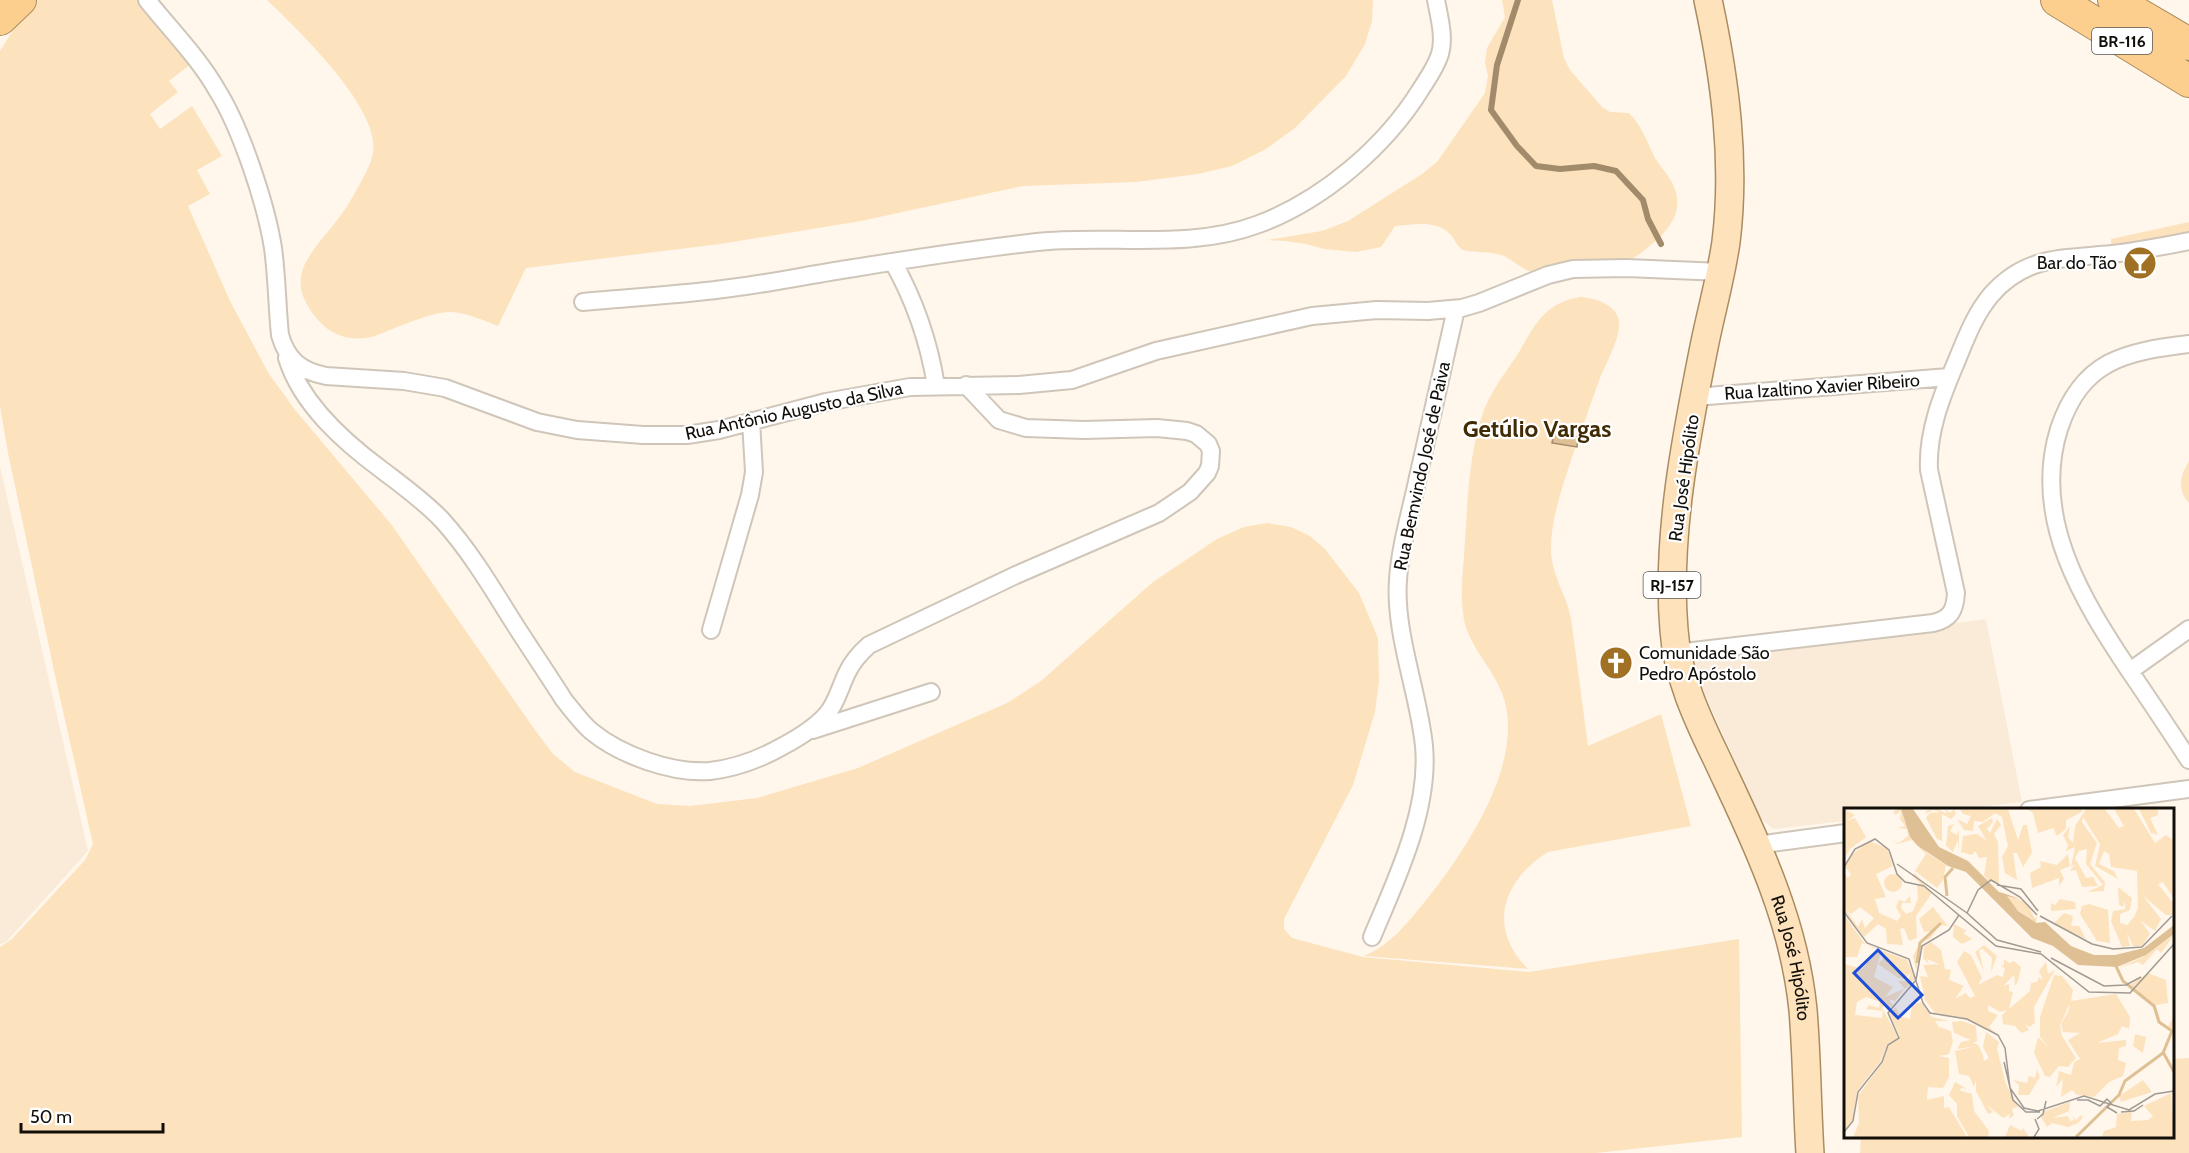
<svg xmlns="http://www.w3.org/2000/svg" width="2189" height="1153" viewBox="0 0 2189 1153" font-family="Cabin,sans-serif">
<rect width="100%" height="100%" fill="#fff7ec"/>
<!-- built -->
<path fill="#f9ebd7" d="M 0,466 L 88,851 L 6,942 L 0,944 Z
M 1986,619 L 2022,802 L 1952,810 L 1846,810 L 1845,821 L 1773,829 L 1761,819 L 1689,659 Z"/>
<!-- green -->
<path fill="#fde2be" d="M 38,0 L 144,0 L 191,64 L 169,81 L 178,92 L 150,114 L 160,129 L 192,106 L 222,156 L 197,170 L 210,194 L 188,206 L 230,301 L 269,374 L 296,411 L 391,524 L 535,730 L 553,754 L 575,772 L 657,804 L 690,806 L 757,798 L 858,768 L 1007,703 L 1041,681 L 1153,582 L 1217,539 L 1244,527 L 1267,523 L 1291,527 L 1310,536 L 1325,549 L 1359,593 L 1378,638 L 1379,681 L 1375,712 L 1353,785 L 1284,919 L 1284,929 L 1292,938 L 1363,957 L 1529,972 L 1739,939 L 1742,1137 L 1596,1153 L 0,1153 L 0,947 L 12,939 L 85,860 L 93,844 L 56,680 L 8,453 L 0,406 L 0,51 L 18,22 Z
M 267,0 L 1373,0 L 1372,21 L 1365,44 L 1346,76 L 1295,128 L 1266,149 L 1232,166 L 1198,174 L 1136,182 L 1023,186 L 861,221 L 720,244 L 526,268 L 498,326 C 483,320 465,312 448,312 C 425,314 394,329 372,337 C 351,341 333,337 318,320 C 279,275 314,252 341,215 C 349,204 356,191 362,180 C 369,167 375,155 373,141 C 368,97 298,30 267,0 Z
M 1502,0 L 1552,0 L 1564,58 L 1570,70 L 1602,107 L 1610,112 L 1629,113 C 1642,126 1646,140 1654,156 C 1658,164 1665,171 1670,179 C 1684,202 1677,221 1658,239 C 1647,248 1638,258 1624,261 C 1605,265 1587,260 1569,261 C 1557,262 1545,268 1534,272 C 1522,271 1513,259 1501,255 C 1488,251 1475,253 1463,250 C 1456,246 1456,240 1451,235 C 1436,219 1413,225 1395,226 L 1381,247 L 1356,252 L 1324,249 L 1306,244 L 1285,241 L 1267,240 L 1322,231 L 1348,221 L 1422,174 L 1437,162 L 1485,93 L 1488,76 L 1485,62 L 1487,48 L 1505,17 Z
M 2189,222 L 2189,240 L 2112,253 L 2111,239 Z
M 1580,297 C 1595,298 1617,304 1619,322 C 1621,336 1606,364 1600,378 C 1590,405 1581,432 1571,460 C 1562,489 1551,518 1551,549 C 1551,574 1566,594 1571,618 L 1588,746 L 1661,714 L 1691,826 L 1548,852 C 1502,881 1487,928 1528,969 L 1364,956 C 1392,944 1408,922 1427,899 C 1465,851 1519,771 1506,707 C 1500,672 1466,648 1463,613 C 1460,589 1464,564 1465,540 C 1468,497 1469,451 1484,410 C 1492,389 1507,371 1519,352 C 1535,324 1545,303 1580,297 Z
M 2189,461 L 2189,503 C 2177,490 2180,475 2189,461 Z
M 2189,1058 L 2189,1153 L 1860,1153 L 1861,1137 L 2172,1136 L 2173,1059 Z"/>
<!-- water -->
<path fill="#dfc094" stroke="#a28b6b" stroke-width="1.5" d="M 1554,433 L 1578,437 L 1577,447 L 1552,443 Z"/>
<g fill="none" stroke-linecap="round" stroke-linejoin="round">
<!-- stream -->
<path stroke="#a28b6b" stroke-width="6" d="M 1518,0 L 1497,65 L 1491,110 L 1517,146 L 1536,166 L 1560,169 L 1594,166 L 1616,171 L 1643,200 L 1648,219 L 1661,244"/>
<defs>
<path id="street" d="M 147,0 C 170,29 198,57 217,90 C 241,128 266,204 273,248 C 277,277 277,306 280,335 C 287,360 301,371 326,376 L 404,381 L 445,388 L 537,422 L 577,430 L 643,435 L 687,435 L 719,430 L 826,402 L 910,387 L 1019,385 L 1072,380 L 1156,351 L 1312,316 L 1377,310 L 1428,311 L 1462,308 L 1479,303 L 1548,275 L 1573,269 L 1627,268 L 1721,272
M 893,262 C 915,301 929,342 936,386
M 583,302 C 632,297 682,295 731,288 C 772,283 813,274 854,268 C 915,258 976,249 1037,242 C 1110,234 1188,251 1259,224 C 1323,200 1385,147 1421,89 C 1428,78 1436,67 1440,54 C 1445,38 1439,16 1436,0
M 2189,344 C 2124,352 2082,360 2059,429 C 2031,519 2083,601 2131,673 C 2151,702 2170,731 2189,760
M 287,358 C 301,404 344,442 382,470 C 403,486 424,501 442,520 C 470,551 490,585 512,620 C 529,647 547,673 564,700 C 573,711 581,722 591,731 C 620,755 672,774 710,771 C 736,768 760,759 783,746 C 798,738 815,728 827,714 C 837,702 840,687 847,673 C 852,662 860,653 869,645 L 1016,575 L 1159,513 L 1190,492 L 1207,473 L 1210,466 L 1211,451 L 1208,444 L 1196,434 L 1187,431 L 1157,428 L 1084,430 L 1026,428 L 999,420 L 966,385
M 1695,397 L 1949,377
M 711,630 L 750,495 L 754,472 L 751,421
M 1676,653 L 1933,623 C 1950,619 1955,611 1956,593 L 1929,470 C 1927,432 1942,395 1957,360 C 1966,338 1975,314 1991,295 C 2026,255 2064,259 2112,254 C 2138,251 2164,246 2189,241
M 2130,671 L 2189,629
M 813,730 L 931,692
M 2029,810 L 2189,789
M 1757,845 L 1846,833
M 1372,937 C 1396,880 1430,810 1424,746 C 1419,694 1394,633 1398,580 C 1400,546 1411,511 1418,477 C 1431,421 1443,365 1456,309"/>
<g id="primary">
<path id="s1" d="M 1708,0 C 1725,79 1736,161 1726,242 C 1721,277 1711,312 1704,347 C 1686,437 1666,538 1674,630 C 1677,675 1697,718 1717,759 C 1737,802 1758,844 1774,889 C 1788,927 1799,970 1803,1010 C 1807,1058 1807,1106 1810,1153"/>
</g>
<path id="highway" d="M 2057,0 L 2189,81
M 2114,0 L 2189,44
M 0,19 L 20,0"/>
</defs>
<!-- street casing -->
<use href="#street" stroke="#cfc6b9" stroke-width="20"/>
<!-- primary casing -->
<use href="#primary" stroke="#aa8c61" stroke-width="30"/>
<!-- highway casing -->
<use href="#highway" stroke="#aa8c61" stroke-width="34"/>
<!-- street -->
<use href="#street" stroke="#fff" stroke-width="16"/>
<!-- primary -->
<use href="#primary" stroke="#fde2bc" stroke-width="27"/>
<!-- highway -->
<use href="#highway" stroke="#fccf8f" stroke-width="32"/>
</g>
<!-- icons -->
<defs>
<symbol id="bar-disc" viewBox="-11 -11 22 22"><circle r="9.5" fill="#a07124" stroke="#fff"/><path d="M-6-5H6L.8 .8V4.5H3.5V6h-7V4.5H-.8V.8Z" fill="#fff"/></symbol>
<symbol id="church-disc" viewBox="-11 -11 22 22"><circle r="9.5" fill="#a07124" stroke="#fff"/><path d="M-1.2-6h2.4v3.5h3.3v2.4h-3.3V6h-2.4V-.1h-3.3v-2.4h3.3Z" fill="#fff"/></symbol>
</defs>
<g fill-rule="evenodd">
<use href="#bar-disc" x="2121" y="244" width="38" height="38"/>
<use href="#church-disc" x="1597" y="644" width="38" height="38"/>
</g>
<g text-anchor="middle" stroke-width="4.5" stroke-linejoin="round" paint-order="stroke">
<!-- shield labels -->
<g fill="#fff" stroke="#595754" stroke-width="1.5">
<rect x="2092" y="28" width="60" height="26" rx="4.5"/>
<rect x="1643.5" y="572" width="57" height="26" rx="4.5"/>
</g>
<g font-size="16" font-weight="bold" fill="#120f0b">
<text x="2122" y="47">BR-116</text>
<text x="1672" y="591">RJ-157</text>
</g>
<!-- poi labels -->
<g font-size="18" fill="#120f0b" stroke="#fff" text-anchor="end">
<text x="2117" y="269">Bar do Tão</text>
<text x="1639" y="659" text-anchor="start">Comunidade São<tspan x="1639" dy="21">Pedro Apóstolo</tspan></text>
</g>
<!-- street labels -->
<g font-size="18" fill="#120f0b" stroke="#fff">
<text transform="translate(1822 387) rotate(-4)" y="6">Rua Izaltino Xavier Ribeiro</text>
<text transform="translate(794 411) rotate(-12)" y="6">Rua Antônio Augusto da Silva</text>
<text transform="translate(1422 466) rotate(-78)" y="6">Rua Bemvindo José de Paiva</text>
<text transform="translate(1684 478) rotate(-82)" y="6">Rua José Hipólito</text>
<text dy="6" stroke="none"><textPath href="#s1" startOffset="987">Rua José Hipólito</textPath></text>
</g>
<!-- district labels -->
<g font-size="24" font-weight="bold" fill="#412b05" stroke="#fff">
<text x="1537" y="437">Getúlio Vargas</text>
</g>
</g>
<!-- overview -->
<g transform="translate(1844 808)">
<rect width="330" height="330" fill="#fff7ec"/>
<path d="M 0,1 L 11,7 L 3,13 L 11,10 L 22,29 L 6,41 L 0,52 ZM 53,1 L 57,1 L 66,30 L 75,39 L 68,25 L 83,45 L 102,57 L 99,72 L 93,80 L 71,63 L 82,46 L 67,32 L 54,36 L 48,33 L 55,35 L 64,28 L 63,21 L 54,20 L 61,18 L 56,11 L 57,2 L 52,7 L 49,4 ZM 94,1 L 103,6 L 101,1 L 106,5 L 110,1 L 112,6 L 107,11 L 98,6 L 98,33 L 93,31 L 82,10 L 86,5 L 97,4 L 89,2 L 81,6 L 83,2 ZM 116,1 L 164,1 L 174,32 L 179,17 L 183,17 L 188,45 L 179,59 L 173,45 L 169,45 L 173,72 L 161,65 L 158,49 L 164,38 L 158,9 L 151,5 L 139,14 L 130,13 L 129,23 L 120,22 L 113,11 L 123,16 L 127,8 L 119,6 ZM 183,1 L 238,1 L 238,4 L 222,12 L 222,21 L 213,28 L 209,20 L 194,25 L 189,5 ZM 242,1 L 261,1 L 275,20 L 280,18 L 270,1 L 290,1 L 311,35 L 322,27 L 330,33 L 330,91 L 319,74 L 314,76 L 330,96 L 330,107 L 322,107 L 299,88 L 317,111 L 311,123 L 297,113 L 306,126 L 298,138 L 289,138 L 283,125 L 286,138 L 278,139 L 267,113 L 269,103 L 281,101 L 281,93 L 279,99 L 275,97 L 274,79 L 288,90 L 286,102 L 276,106 L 276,115 L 283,117 L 290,109 L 294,100 L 293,63 L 267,59 L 265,46 L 260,43 L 255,56 L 270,63 L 274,71 L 251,58 L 256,36 L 239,9 L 238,14 L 253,35 L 246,56 L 261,74 L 260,83 L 243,84 L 259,77 L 242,56 L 243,41 L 235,43 L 231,50 L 242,70 L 249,69 L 254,78 L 238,79 L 232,62 L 226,63 L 231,56 L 227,59 L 231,39 L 222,43 L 224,37 L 219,27 L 226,18 L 224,29 L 229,35 L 231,18 ZM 295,1 L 314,1 L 314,7 L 306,10 L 314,27 L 307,25 ZM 148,10 L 149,14 L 143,21 L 146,25 L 153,11 L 157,17 L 150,26 L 154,34 L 155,75 L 145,73 L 140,67 L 143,49 L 135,50 L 131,43 L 128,47 L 117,44 L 119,28 L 133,26 L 142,32 L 134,18 ZM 110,16 L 106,23 L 113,27 L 115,22 L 115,45 L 114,32 L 109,44 L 102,38 L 104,18 ZM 25,33 L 43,40 L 49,58 L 32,66 L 42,89 L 31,91 L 35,105 L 53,113 L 57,108 L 52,99 L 55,92 L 61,94 L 66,88 L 67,95 L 58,95 L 57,100 L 62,106 L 69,103 L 74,90 L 73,77 L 77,76 L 68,68 L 71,65 L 88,85 L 72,108 L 73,130 L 65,133 L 60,120 L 56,121 L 59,137 L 43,136 L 42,121 L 34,116 L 20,129 L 0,103 L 0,65 L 4,70 L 7,66 L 1,59 L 6,48 ZM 16,99 L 30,110 L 21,120 L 18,111 L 14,119 L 2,102 L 7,106 ZM 224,46 L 226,58 L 216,62 L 220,71 L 215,78 L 215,70 L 188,80 L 186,65 L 197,59 L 196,53 L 213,57 ZM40 75a9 9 0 1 1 18 0a9 9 0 1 1-18 0ZM 147,73 L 157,84 L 183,95 L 191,111 L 193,108 L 192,115 L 172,101 ZM 216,91 L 231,94 L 232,101 L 207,103 L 207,95 L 211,97 ZM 245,96 L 264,102 L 266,135 L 253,133 L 236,106 L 238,98 ZM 89,99 L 104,118 L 96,117 L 86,131 L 78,133 L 72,162 L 69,148 L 78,131 L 88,123 L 80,124 L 75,111 ZM 220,105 L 229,108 L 227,118 L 235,118 L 242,131 L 209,116 ZM 0,107 L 21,136 L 63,152 L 71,171 L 61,181 L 54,173 L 64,173 L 67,164 L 61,171 L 54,170 L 34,156 L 39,151 L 37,144 L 30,169 L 49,179 L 41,189 L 60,181 L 51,193 L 45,191 L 49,197 L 45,201 L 40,197 L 38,200 L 54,229 L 43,237 L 36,254 L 13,283 L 9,312 L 0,323 L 0,156 L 18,161 L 34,142 L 18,135 L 13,149 L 0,149 ZM 22,189 L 36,194 L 35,200 L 25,197 L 22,201 L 39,203 L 38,210 L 11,207 L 13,194 ZM 110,116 L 123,123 L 119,125 L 128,131 L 118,136 L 109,129 ZM 330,127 L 317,145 L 313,141 L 299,157 L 294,154 L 274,160 L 299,149 ZM 87,134 L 97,142 L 101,161 L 107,162 L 105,172 L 120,178 L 111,191 L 122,185 L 126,190 L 131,188 L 113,154 L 120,143 L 127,147 L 138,170 L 134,177 L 153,167 L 159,169 L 161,160 L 156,158 L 160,157 L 160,151 L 165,155 L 170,153 L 177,159 L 174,173 L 171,178 L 170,167 L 159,178 L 165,176 L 165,183 L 169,184 L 165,201 L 186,183 L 187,175 L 193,174 L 195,169 L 199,172 L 195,163 L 202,154 L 204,166 L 211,162 L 190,199 L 191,215 L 185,219 L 181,216 L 185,222 L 177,225 L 171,218 L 159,216 L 158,207 L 163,202 L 156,204 L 144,197 L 144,203 L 154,207 L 145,219 L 158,230 L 128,213 L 91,205 L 81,192 L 76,168 L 84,169 L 79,157 L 95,156 L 83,151 L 85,156 L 79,150 L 80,139 ZM 140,137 L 153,148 L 147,164 L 148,150 L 139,141 L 135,142 L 140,164 L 131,144 ZM 304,165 L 322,172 L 324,195 L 312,197 L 317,214 L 324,219 L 330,208 L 329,221 L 323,220 L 317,215 L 311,198 L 286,177 ZM 210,167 L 218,168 L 229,182 L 227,193 L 272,186 L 286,209 L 285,221 L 278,218 L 274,226 L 253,235 L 282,232 L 282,238 L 275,240 L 274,252 L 282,255 L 279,268 L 265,274 L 250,289 L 233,287 L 228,282 L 217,289 L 219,271 L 212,279 L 215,263 L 227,267 L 230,254 L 236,251 L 224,232 L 236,225 L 219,224 L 217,216 L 225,202 L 226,195 L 216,217 L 218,228 L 232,250 L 224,259 L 215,258 L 206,269 L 201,268 L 190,245 L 194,229 L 205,240 L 196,229 L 196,209 ZM 77,194 L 88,209 L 105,213 L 91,213 L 95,219 L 107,223 L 109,233 L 105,246 L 95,248 L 105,250 L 105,269 L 99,280 L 84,279 L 83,292 L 100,288 L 100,300 L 105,299 L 123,329 L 9,329 L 15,315 L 14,288 L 39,253 L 43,240 L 56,228 L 45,206 L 52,199 L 56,208 L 66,211 L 68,197 ZM 118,213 L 132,218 L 133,233 L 129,235 L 134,237 L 139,247 L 140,253 L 145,250 L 139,239 L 142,224 L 155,234 L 153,241 L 162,276 L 174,299 L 168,301 L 170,307 L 165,311 L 166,306 L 159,310 L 143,297 L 149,304 L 144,306 L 132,283 L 132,272 L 130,279 L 125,268 L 115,266 L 111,243 L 133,238 L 113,241 L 117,234 L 127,232 L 110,225 L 108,214 ZM 291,226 L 302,229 L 299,245 L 289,238 ZM 193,261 L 196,269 L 185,287 L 174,287 L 175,277 L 169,272 L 183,275 L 185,268 L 191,270 ZM 299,272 L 308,284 L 277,294 L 275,288 ZM 111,274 L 123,281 L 118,280 L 115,282 L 128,286 L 130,303 L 145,323 L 144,329 L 125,329 L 113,308 L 113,296 L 105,287 ZM 327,285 L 330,329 L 258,329 L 260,323 L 272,319 L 273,306 L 288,304 L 287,313 L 304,312 L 309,308 L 300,298 ZM 226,294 L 225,303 L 209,310 L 224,308 L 226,313 L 230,312 L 228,308 L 232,312 L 237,307 L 239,309 L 234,315 L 224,319 L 208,315 L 203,319 L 197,309 L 201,303 ZM 166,317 L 178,323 L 179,320 L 185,329 L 161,329 Z" fill="#fde2be" fill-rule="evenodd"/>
<path d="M 57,1 L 69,1 L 95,39 L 124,53 L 155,84 L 177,91 L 192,115 L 201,114 L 227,138 L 250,147 L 271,147 L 300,140 L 330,117 L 330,126 L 302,147 L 273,159 L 234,157 L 209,138 L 188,130 L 122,64 L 104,58 L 74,38 L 66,29 ZM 163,88 L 177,91 L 191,114 L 174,103 Z" fill="#dfc094" fill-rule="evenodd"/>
<path fill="none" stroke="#dfc094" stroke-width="3" d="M 103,88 L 101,69 L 109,60M 73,155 L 76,135 L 97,115M 319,244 L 330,264M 232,329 L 275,287 L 281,273 L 319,245 L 328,223 L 315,214 L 310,198 L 279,173 L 271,156"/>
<path fill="none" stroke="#a09a92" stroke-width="1.5" d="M 53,56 L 123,105M 0,59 L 11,41 L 31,31 L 45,42 L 53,66 L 61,74 L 80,78M 153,77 L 177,81 L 194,103M 80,78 L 152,138 L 197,146 L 245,184 L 286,185 L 330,136M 0,104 L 23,135 L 65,151 L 79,195 L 86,205 L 123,211 L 154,227 L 161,240 L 166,280 L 180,300 L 194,303 L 240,288 L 285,302 L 311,286 L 330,283M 123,105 L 153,132 L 197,144M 123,105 L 134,82 L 147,72 L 176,89 L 193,107M 196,108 L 248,136 L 269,141 L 298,139 L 328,108M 207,150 L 260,178 L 282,177 L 297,169M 160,254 L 169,292 L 182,304 L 196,304M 233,292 L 244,292 L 256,298 L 263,291 L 267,295 L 263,299 L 273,305M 277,304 L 290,303 L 299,297M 193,311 L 199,306 L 202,293M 0,324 L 9,313 L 14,284 L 38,254 L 44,237 L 55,230 L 44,205 L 72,172 L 78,138 L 105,122 L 115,107M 190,329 L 195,321 L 191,311"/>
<path fill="#1d4ed8" fill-opacity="0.15" stroke="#1d4ed8" stroke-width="3" d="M 34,142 L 78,187 L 54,210 L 10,165 Z"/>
<rect width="330" height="330" fill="none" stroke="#120f0b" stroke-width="3"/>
</g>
<!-- scale -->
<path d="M21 1123v9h142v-9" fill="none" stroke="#120f0b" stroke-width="3"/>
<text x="30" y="1123" font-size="18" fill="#120f0b" stroke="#ffffff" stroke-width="4.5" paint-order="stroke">50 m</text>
</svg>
